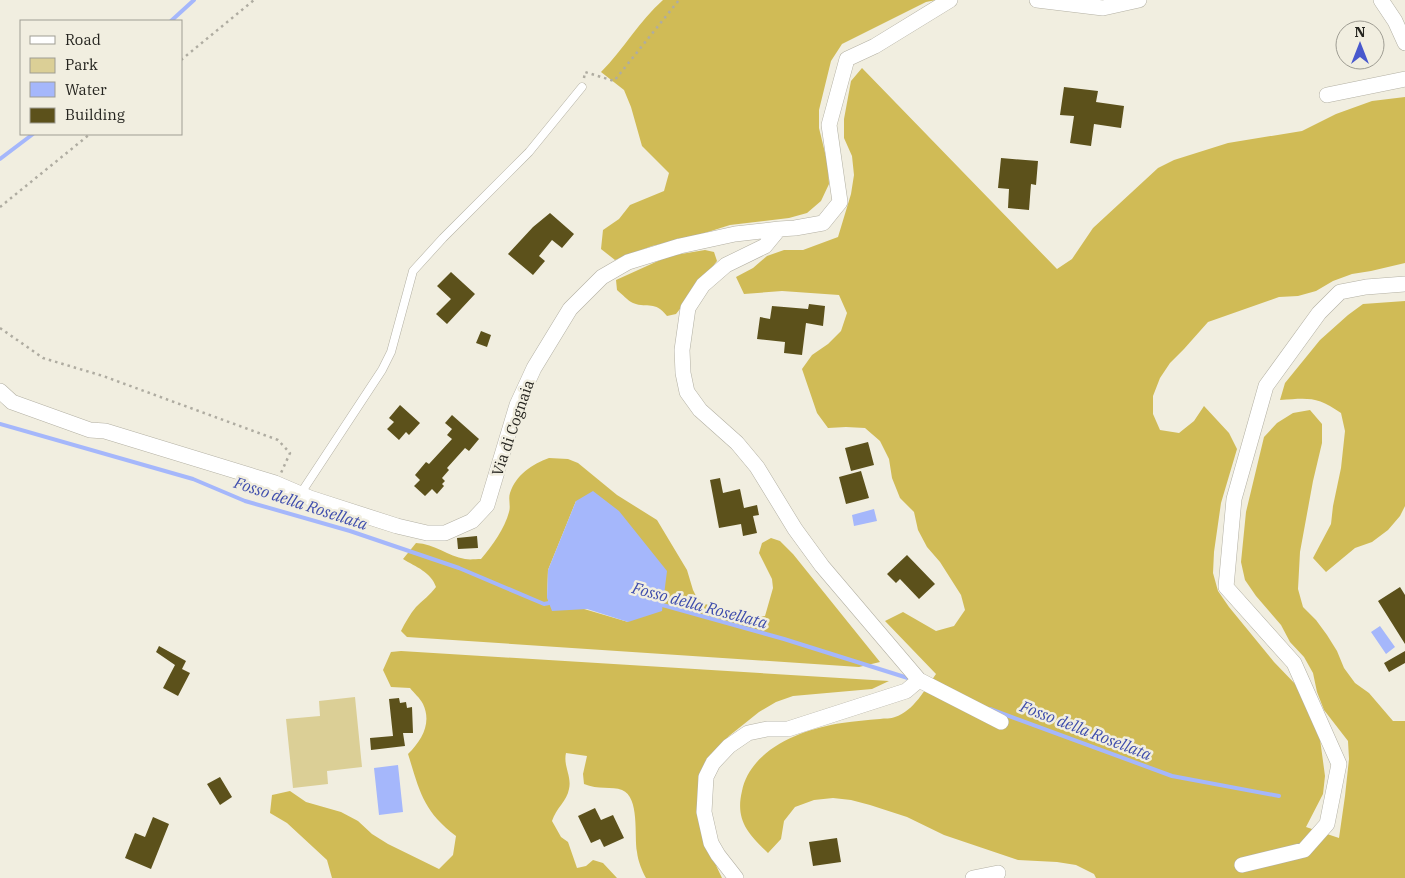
<svg xmlns="http://www.w3.org/2000/svg" width="1405" height="878" viewBox="0 0 1405 878" font-family="'IBM Plex Serif',serif">
<rect width="100%" height="100%" fill="#f1eee0"/>
<!-- green -->
<path fill="#dbcf96" d="M 355,697 L 362,767 L 327,771 L 328,784 L 293,788 L 286,719 L 320,716 L 319,701 Z"/>
<!-- forest -->
<path fill="#d0bb56" fill-rule="evenodd" d="M 663,0 L 936,0 L 926,2 L 842,44 L 831,61 L 819,110 L 819,128 L 828,165 L 829,184 L 821,201 L 807,213 L 789,218 L 730,225 L 689,238 L 652,246 L 615,260 L 601,249 L 603,230 L 619,219 L 630,205 L 664,191 L 669,173 L 642,146 L 631,107 L 624,90 L 601,72 C 624,49 639,21 663,0 Z
M 862,68 L 1057,269 L 1072,259 L 1093,228 L 1158,168 L 1174,160 L 1228,143 L 1302,131 L 1336,114 L 1372,101 L 1405,97 L 1405,263 L 1371,271 L 1352,274 L 1333,281 L 1316,291 L 1298,296 L 1279,297 L 1208,322 L 1184,349 L 1170,363 L 1160,378 L 1153,396 L 1153,414 L 1160,430 L 1179,433 L 1194,421 L 1204,406 L 1229,433 L 1237,449 L 1221,503 L 1214,552 L 1213,573 L 1218,591 L 1229,607 L 1274,662 L 1300,689 L 1320,739 L 1325,776 L 1323,794 L 1306,827 L 1339,838 L 1345,796 L 1349,759 L 1348,741 L 1324,710 L 1317,692 L 1313,673 L 1304,657 L 1290,642 L 1281,625 L 1256,596 L 1245,580 L 1241,562 L 1246,512 L 1264,437 L 1277,423 L 1293,413 L 1310,410 L 1322,424 L 1322,443 L 1313,481 L 1300,552 L 1298,589 L 1303,607 L 1316,620 L 1327,635 L 1337,651 L 1344,668 L 1355,683 L 1369,693 L 1393,721 L 1405,721 L 1405,878 L 1096,878 L 1094,874 L 1076,865 L 1057,862 L 1018,860 L 944,835 L 907,817 L 870,805 L 851,800 L 833,798 L 814,800 L 795,807 L 784,821 L 781,839 L 768,853 C 748,834 735,820 742,791 C 751,748 803,729 842,723 C 855,721 867,720 880,719 C 885,718 891,719 895,717 C 914,711 925,689 936,674 L 885,621 L 903,612 L 936,631 L 954,626 L 965,610 L 961,595 L 940,562 L 927,547 L 918,530 L 914,512 L 900,498 L 892,478 L 889,459 L 880,441 L 865,428 L 846,427 L 828,428 L 817,413 L 802,369 L 812,355 L 828,344 L 841,331 L 847,313 L 839,295 L 782,291 L 744,294 L 736,277 L 753,268 L 767,256 L 784,250 L 803,250 L 838,237 L 851,194 L 854,175 L 852,156 L 844,138 L 844,119 L 851,81 Z
M 705,250 L 714,252 L 717,261 L 676,314 L 667,316 C 654,300 649,309 633,303 C 628,301 622,294 617,290 L 616,280 L 669,256 Z
M 1405,301 L 1405,506 L 1400,516 L 1388,530 L 1372,542 L 1355,548 L 1326,572 L 1313,558 L 1331,524 L 1333,506 L 1341,468 L 1345,431 L 1341,413 C 1317,396 1308,398 1280,400 L 1285,383 L 1320,340 L 1348,315 L 1363,304 Z
M 549,458 L 568,459 L 578,463 L 617,495 L 657,520 L 687,570 L 693,590 L 697,598 L 705,604 L 755,618 L 765,616 L 773,588 L 772,579 L 759,553 L 762,543 L 771,538 L 780,541 L 793,554 L 880,662 L 859,667 L 407,637 L 401,631 C 405,623 410,614 416,607 C 423,600 430,595 436,587 C 431,572 416,567 403,559 L 416,543 C 435,544 448,556 465,559 C 470,560 476,559 481,559 C 492,546 505,528 509,512 C 511,506 508,499 510,493 C 516,475 532,464 549,458 ZM 576,501 L 628,622 L 547,598 L 548,570 Z
M 401,651 L 889,681 L 872,689 L 793,696 L 776,702 L 759,712 L 729,736 L 705,765 L 713,859 L 722,878 L 646,878 C 642,871 638,861 637,852 C 634,836 640,797 622,790 C 612,786 598,790 584,784 L 583,774 L 587,756 L 566,753 C 563,766 572,776 569,789 C 567,801 556,808 552,821 L 561,837 L 568,842 L 577,868 L 586,866 L 593,860 L 603,863 L 617,878 L 332,878 L 327,860 L 287,823 L 270,813 L 272,795 L 290,791 L 306,802 L 341,812 L 358,821 L 372,834 L 388,844 L 439,869 L 453,855 L 456,836 C 423,811 420,792 408,754 C 422,740 432,723 423,704 C 420,698 414,693 410,688 L 391,687 L 383,670 L 391,652 Z"/>
<!-- water -->
<path fill="#a5b7fb" d="M 593,491 L 619,511 L 667,571 L 662,611 L 628,622 L 587,609 L 552,611 L 547,598 L 548,570 L 576,501 Z
M 874,509 L 877,521 L 854,526 L 852,515 Z
M 1380,626 L 1395,647 L 1386,654 L 1371,632 Z
M 398,765 L 403,812 L 379,815 L 374,768 Z"/>
<g fill="none" stroke-linecap="round" stroke-linejoin="round">
<!-- stream -->
<path stroke="#a5b7fb" stroke-width="4" d="M 171,21 L 194,0
M 0,159 L 33,134
M 0,424 L 193,479 L 245,501 L 350,531 L 459,568 L 544,604 L 554,602
M 659,604 L 784,639 L 911,679
M 990,709 L 1172,776 L 1279,796"/>
</g>
<!-- building -->
<path fill="#5c511b" d="M 1064,87 L 1098,91 L 1096,102 L 1124,106 L 1121,128 L 1094,124 L 1091,146 L 1070,143 L 1074,116 L 1060,115 Z
M 1001,158 L 1038,161 L 1036,185 L 1031,184 L 1029,210 L 1008,208 L 1009,189 L 998,188 Z
M 550,213 L 574,234 L 562,248 L 552,240 L 539,256 L 545,261 L 533,275 L 508,254 L 533,227 Z
M 451,272 L 475,294 L 447,324 L 436,314 L 451,299 L 437,286 Z
M 809,304 L 825,306 L 823,326 L 806,323 L 802,355 L 784,353 L 785,342 L 757,339 L 760,317 L 770,319 L 772,306 L 808,309 Z
M 481,331 L 491,335 L 487,347 L 476,343 Z
M 400,405 L 420,423 L 409,435 L 406,432 L 399,440 L 387,429 L 394,422 L 389,418 Z
M 452,415 L 479,439 L 469,451 L 465,448 L 447,468 L 449,470 L 442,478 L 445,481 L 442,484 L 444,486 L 437,494 L 432,489 L 425,496 L 414,486 L 420,480 L 415,475 L 426,462 L 429,464 L 452,439 L 447,435 L 452,429 L 445,423 Z
M 868,442 L 874,465 L 851,471 L 845,448 Z
M 861,471 L 869,498 L 846,504 L 839,477 Z
M 720,478 L 723,493 L 740,489 L 744,508 L 757,505 L 759,515 L 753,516 L 757,533 L 743,536 L 741,524 L 719,528 L 710,480 Z
M 477,536 L 478,548 L 458,549 L 457,538 Z
M 907,555 L 935,584 L 919,599 L 900,579 L 896,583 L 887,574 Z
M 1400,587 L 1405,595 L 1405,644 L 1378,601 Z
M 159,646 L 186,661 L 182,669 L 190,673 L 178,696 L 163,688 L 175,665 L 156,652 Z
M 1405,651 L 1405,663 L 1389,672 L 1384,663 Z
M 399,698 L 400,703 L 406,702 L 407,708 L 412,707 L 413,733 L 403,733 L 405,746 L 371,750 L 370,738 L 393,736 L 389,699 Z
M 220,777 L 232,797 L 220,805 L 207,784 Z
M 595,808 L 601,820 L 613,815 L 624,838 L 604,847 L 600,839 L 591,843 L 578,816 Z
M 153,817 L 169,824 L 151,869 L 125,858 L 135,833 L 145,837 Z
M 837,838 L 841,862 L 813,866 L 809,842 Z"/>
<g fill="none" stroke-linecap="round" stroke-linejoin="round">
<defs>
<path id="service" d="M 301,493 L 382,370 L 391,352 L 413,271 L 443,238 L 529,152 L 582,87"/>
<path id="minor" d="M 1037,0 L 1103,8 L 1139,0
M 1381,0 L 1395,21 L 1405,43
M 1327,95 L 1405,79
M 779,229 L 765,246 L 726,265 L 703,285 L 688,308 L 682,350 L 683,373 L 687,392 L 700,410 L 737,443 L 757,467 L 795,529 L 822,566 L 919,680 L 1001,722
M 0,391 L 12,402 L 90,430 L 105,431 L 275,483 L 310,498 L 397,526 L 427,533 L 445,533 L 472,521 L 487,505 L 517,405 L 534,368 L 570,309 L 602,277 L 628,262 L 680,246 L 735,234 L 779,229 L 795,228 L 823,223 L 840,202 L 829,125 L 847,59 L 875,46 L 950,0
M 1242,865 L 1304,850 L 1327,824 L 1339,764 L 1294,663 L 1226,587 L 1234,499 L 1266,386 L 1319,313 L 1340,292 L 1366,287 L 1405,284
M 736,878 L 718,855 L 711,843 L 704,812 L 706,777 L 713,763 L 729,746 L 748,733 L 767,729 L 788,729 L 906,691 L 919,680
M 973,878 L 998,873"/>
</defs>
<!-- service casing -->
<use href="#service" stroke="#b3b0a3" stroke-width="9"/>
<!-- minor casing -->
<use href="#minor" stroke="#b3b0a3" stroke-width="16"/>
<!-- path -->
<path stroke="#afaca1" stroke-width="2.5" stroke-dasharray="2.5 4" stroke-linecap="butt" d="M 181,60 L 254,0
M 584,78 L 585,72 L 614,81 L 679,0
M 0,207 L 90,134
M 0,328 L 43,358 L 103,376 L 278,440 L 290,453 L 281,473"/>
<!-- service -->
<use href="#service" stroke="#fff" stroke-width="8"/>
<!-- minor -->
<use href="#minor" stroke="#fff" stroke-width="15"/>
</g>
<g text-anchor="middle" stroke-width="5" stroke-linejoin="round" paint-order="stroke">
<!-- street labels -->
<g font-size="15" fill="#25241f" stroke="#f1eee0">
<text transform="translate(513 428) rotate(-71)" y="5">Via di Cognaia</text>
</g>
<!-- water labels -->
<g font-size="16" font-style="italic" fill="#3d4cac" stroke="#f1eee0">
<text transform="translate(301 503) rotate(18)" y="6">Fosso della Rosellata</text>
<text transform="translate(700 605) rotate(15)" y="6">Fosso della Rosellata</text>
<text transform="translate(1086 730) rotate(21)" y="6">Fosso della Rosellata</text>
</g>
</g>
<!-- legend -->
<rect x="20" y="20" width="162" height="115" fill="#f1eee0" stroke="#9f9d93"/>
<rect x="30" y="36" width="25" height="8" fill="#ffffff" stroke="#9f9d93"/>
<text x="65" y="45" font-size="15" fill="#25241f">Road</text>
<rect x="30" y="58" width="25" height="15" fill="#dbcf96" stroke="#9f9d93"/>
<text x="65" y="70" font-size="15" fill="#25241f">Park</text>
<rect x="30" y="82" width="25" height="15" fill="#a5b7fb" stroke="#9f9d93"/>
<text x="65" y="95" font-size="15" fill="#25241f">Water</text>
<rect x="30" y="108" width="25" height="15" fill="#5c511b" stroke="#9f9d93"/>
<text x="65" y="120" font-size="15" fill="#25241f">Building</text>
<!-- north arrow -->
<g transform="translate(1360 45)"><circle r="24" fill="#f1eee0" stroke="#9f9d93"/>
<path d="M0-4L9 19L0 12L-9 19Z" fill="#4858cd"/>
<text y="-8" font-size="14" font-weight="bold" text-anchor="middle" fill="#25241f">N</text>
</g>
</svg>
